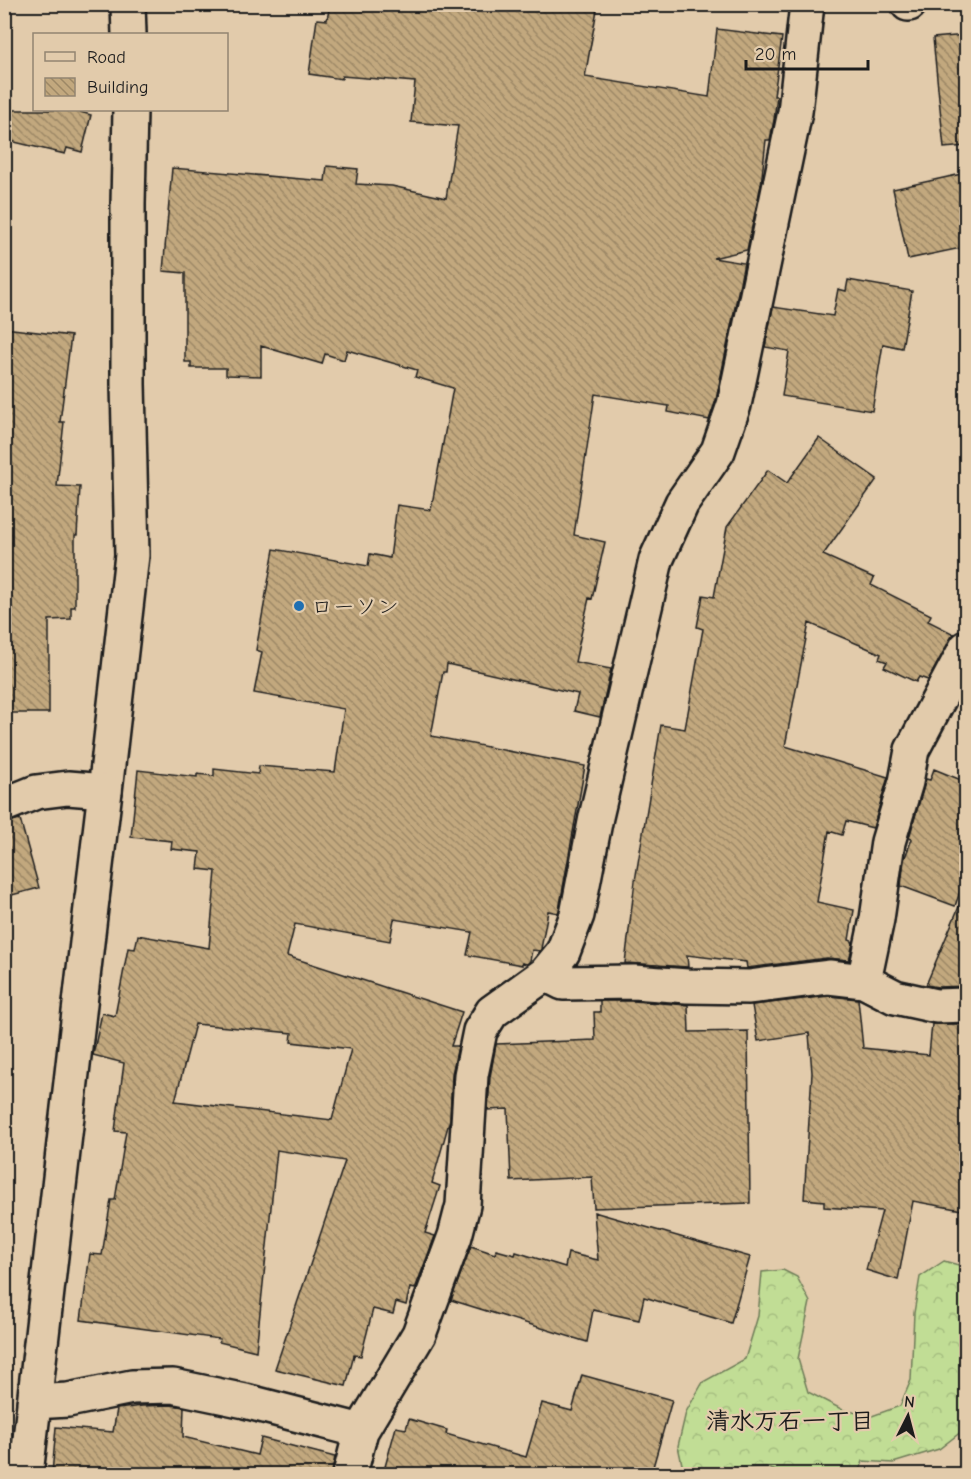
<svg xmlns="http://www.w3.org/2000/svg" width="971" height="1479" viewBox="0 0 971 1479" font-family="'Comic Neue','Klee One',sans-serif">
<defs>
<pattern id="forest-crowns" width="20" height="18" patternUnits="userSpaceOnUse" patternTransform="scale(1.5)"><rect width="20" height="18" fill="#c1dd95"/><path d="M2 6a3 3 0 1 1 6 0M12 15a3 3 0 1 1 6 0" fill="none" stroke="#a5bd80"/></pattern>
<pattern id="building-back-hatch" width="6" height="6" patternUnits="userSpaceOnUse" patternTransform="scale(1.5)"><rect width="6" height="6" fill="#c2a87e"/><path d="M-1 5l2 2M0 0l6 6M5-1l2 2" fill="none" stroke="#9d8866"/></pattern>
</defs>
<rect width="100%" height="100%" fill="#e2cbab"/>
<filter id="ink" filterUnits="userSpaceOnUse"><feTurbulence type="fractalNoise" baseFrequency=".0167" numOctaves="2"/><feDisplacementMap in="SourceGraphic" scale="12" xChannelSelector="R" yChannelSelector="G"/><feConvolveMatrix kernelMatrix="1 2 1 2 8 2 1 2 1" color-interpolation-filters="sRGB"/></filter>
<g filter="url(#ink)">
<!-- forest -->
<path fill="url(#forest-crowns)" stroke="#6e7c58" stroke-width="1.5" d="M 944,1261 L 966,1267 L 966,1428 L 939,1449 L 893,1463 L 863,1461 L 859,1474 L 784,1474 L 766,1467 L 727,1468 L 709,1471 L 702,1474 L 692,1474 L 683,1469 L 678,1446 L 686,1412 L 703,1382 L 745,1359 L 758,1316 L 762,1272 L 783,1270 L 797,1277 L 810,1302 L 798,1359 L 808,1392 L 843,1410 L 872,1416 L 900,1406 L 911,1380 L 914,1313 L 920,1277 Z"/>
<!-- building -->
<path fill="url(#building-back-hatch)" stroke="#1c1c1c" stroke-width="1.5" fill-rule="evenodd" d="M 330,4 L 598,4 L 585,77 L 709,97 L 717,29 L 782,37 L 774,96 L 777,96 L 774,120 L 770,140 L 766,140 L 761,185 L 747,250 L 713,258 L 744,263 L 716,400 L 709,420 L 668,412 L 669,406 L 595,394 L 574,535 L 605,542 L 592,599 L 589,598 L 575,662 L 611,669 L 600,717 L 574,711 L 578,694 L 447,664 L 446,672 L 443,672 L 431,736 L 585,766 L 559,910 L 558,913 L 548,911 L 541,949 L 540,951 L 532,950 L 530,961 L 527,964 L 522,963 L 522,965 L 467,955 L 472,932 L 394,919 L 390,941 L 295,924 L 287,956 L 462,1012 L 451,1046 L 458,1046 L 452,1074 L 450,1119 L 432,1183 L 440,1186 L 425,1233 L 435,1236 L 415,1289 L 410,1288 L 406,1305 L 396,1302 L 393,1314 L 373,1309 L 361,1356 L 354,1355 L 346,1386 L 275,1369 L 345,1161 L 277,1150 L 256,1351 L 219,1342 L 220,1339 L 81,1320 L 90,1254 L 102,1255 L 111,1200 L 115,1200 L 126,1132 L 115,1131 L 124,1063 L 93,1055 L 102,1013 L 115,1016 L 128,948 L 135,949 L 138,935 L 209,948 L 216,871 L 198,869 L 200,852 L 171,849 L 172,841 L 131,837 L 138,770 L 197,777 L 197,774 L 214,776 L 214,769 L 258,774 L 259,766 L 335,772 L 344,709 L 254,693 L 262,652 L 256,650 L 274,549 L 368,566 L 370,554 L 390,558 L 397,505 L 431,510 L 453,388 L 415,377 L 417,370 L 347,350 L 344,360 L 325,354 L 322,364 L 261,346 L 261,376 L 226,375 L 226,368 L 191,368 L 191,362 L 185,362 L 185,273 L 163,271 L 172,168 L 325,181 L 327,166 L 358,169 L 356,184 L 392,186 L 446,198 L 458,126 L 411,122 L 415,82 L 342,76 L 342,79 L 309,74 L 317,19 L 327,20 ZM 195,1024 L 292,1033 L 291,1042 L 351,1049 L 332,1120 L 175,1101 Z
M 966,35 L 966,146 L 944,148 L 933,38 Z
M 13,110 L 73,110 L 91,115 L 82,152 L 67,148 L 65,154 L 6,140 Z
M 966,173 L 966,247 L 908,259 L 893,189 Z
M 848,280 L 912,291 L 902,348 L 883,344 L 872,411 L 782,396 L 789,351 L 765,347 L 773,307 L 833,316 L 838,289 L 846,291 Z
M 4,328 L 71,336 L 60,422 L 64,422 L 57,486 L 80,487 L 77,535 L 75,535 L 75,607 L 71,607 L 71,619 L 49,620 L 49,713 L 4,713 Z
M 819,438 L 877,479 L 823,555 L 874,578 L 871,585 L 931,615 L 928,621 L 954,634 L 928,680 L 919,677 L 916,682 L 884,667 L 887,662 L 879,659 L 881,654 L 809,623 L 785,746 L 888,777 L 873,828 L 846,821 L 842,835 L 829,831 L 817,902 L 854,910 L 849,940 L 852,941 L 853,944 L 849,960 L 827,958 L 747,968 L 746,962 L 687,955 L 688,967 L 625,963 L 635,881 L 661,725 L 685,729 L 703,629 L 697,627 L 703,595 L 714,597 L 727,527 L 768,470 L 787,483 Z
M 934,769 L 966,782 L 966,875 L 955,906 L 901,886 L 904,860 L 912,839 L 909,838 L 926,779 L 930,780 Z
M 20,819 L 39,888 L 4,897 L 4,823 Z
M 966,890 L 966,986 L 938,987 L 926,985 Z
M 829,996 L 858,999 L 863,1048 L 929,1055 L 932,1024 L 966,1024 L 966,1199 L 964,1198 L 962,1210 L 913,1201 L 898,1280 L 866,1270 L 882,1211 L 824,1207 L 824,1201 L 804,1199 L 812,1073 L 809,1033 L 758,1041 L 752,1005 Z
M 600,1001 L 633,1001 L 688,1005 L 689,1032 L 748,1031 L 750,1203 L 594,1208 L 592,1177 L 511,1181 L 508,1109 L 488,1110 L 490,1077 L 496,1044 L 595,1040 L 594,1012 L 600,1012 Z
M 594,1212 L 750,1257 L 731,1323 L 644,1297 L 639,1320 L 593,1310 L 587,1342 L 451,1300 L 471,1246 L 495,1254 L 496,1250 L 515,1255 L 516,1252 L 565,1267 L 568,1253 L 598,1260 Z
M 582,1375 L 672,1400 L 651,1474 L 383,1474 L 396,1427 L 406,1429 L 409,1419 L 447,1430 L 446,1434 L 526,1457 L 542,1403 L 572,1411 Z
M 171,1405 L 184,1407 L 183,1437 L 257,1455 L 261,1438 L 335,1457 L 332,1474 L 52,1474 L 56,1427 L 113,1432 L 117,1409 L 142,1406 Z"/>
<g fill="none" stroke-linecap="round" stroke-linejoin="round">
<defs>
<path id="minor" d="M 908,4 L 909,4
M 4,805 L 36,792 L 68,788 L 105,791 L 132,555 L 128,384 L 128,204 L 130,110
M 545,974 L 563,983 L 634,982 L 687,986 L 749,987 L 829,977 L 864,981 L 877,919 L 888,842 L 906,782 L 912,750 L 966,648
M 864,981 L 895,997 L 936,1006 L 966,1005
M 34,1402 L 68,1400 L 132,1387 L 173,1386 L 245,1401 L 361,1431
M 26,1474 L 92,899
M 350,1474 L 361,1431 L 419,1334 L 455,1236 L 463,1205 L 471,1075 L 480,1031 L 492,1012 L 545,974 L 563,952 L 577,915 L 596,817 L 656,560 L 682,503 L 718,451 L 734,405 L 795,112 L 807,4"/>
<path id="tertiary" d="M 128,4 L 129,34
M 92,899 L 105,791"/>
</defs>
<!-- minor casing -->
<use href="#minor" stroke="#1c1c1c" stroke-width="38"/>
<!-- tertiary casing -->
<use href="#tertiary" stroke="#1c1c1c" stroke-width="38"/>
<!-- minor -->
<use href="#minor" stroke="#e2cbab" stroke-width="33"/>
<!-- tertiary -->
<use href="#tertiary" stroke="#e2cbab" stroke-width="33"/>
</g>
</g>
<!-- markers -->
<circle fill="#1f6fb2" stroke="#e2cbab" stroke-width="2" cx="299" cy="606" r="6"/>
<g text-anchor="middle" stroke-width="4.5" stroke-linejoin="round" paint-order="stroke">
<!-- poi labels -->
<g font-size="22" fill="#1c1c1c" stroke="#e2cbab" text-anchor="start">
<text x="311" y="614">ローソン</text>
</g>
<!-- neighbourhood labels -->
<g font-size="24" font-weight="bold" fill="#1c1c1c" stroke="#e2cbab">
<text x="790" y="1429">清水万石一丁目</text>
</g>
</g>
<!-- margin -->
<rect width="971" height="1479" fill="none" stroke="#e2cbab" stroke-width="24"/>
<rect x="12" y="12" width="947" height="1455" fill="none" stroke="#1c1c1c" stroke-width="2" filter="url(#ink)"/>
<!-- legend -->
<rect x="33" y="33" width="195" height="78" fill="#e2cbab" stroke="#938572" stroke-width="1.5"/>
<rect x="45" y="52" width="30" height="9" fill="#e2cbab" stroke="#938572" stroke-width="1.5"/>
<text x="87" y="63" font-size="18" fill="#1c1c1c">Road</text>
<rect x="45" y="78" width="30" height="18" fill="url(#building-back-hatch)" stroke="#938572" stroke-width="1.5"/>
<text x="87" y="93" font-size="18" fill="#1c1c1c">Building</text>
<!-- north arrow -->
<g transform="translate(908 1416) rotate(6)" stroke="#e2cbab" stroke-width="4.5" paint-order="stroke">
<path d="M0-4.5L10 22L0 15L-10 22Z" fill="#1c1c1c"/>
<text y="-9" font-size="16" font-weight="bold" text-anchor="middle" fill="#1c1c1c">N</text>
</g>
<!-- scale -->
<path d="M746 60v9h122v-9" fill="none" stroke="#1c1c1c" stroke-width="3"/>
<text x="755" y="60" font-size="18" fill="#1c1c1c" stroke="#e2cbab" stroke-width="4.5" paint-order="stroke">20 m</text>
</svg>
